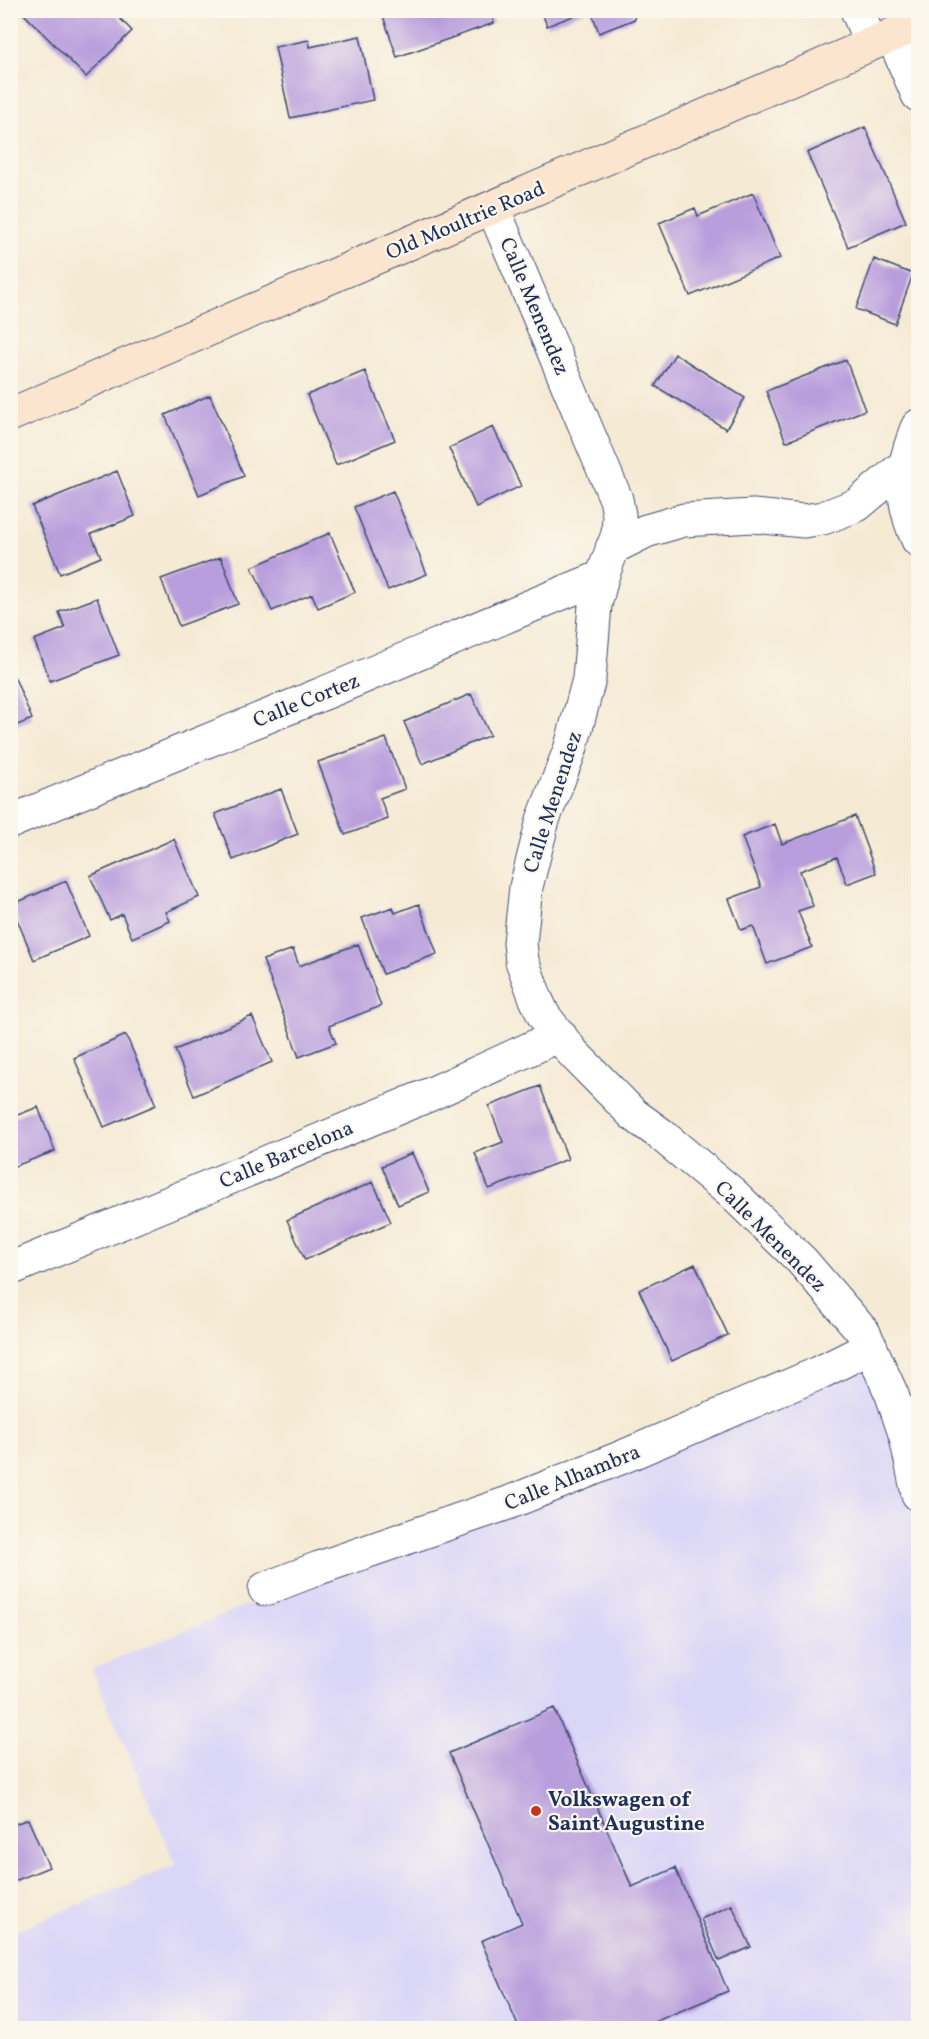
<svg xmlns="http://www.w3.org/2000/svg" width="929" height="2039" viewBox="0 0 929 2039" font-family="Vollkorn,serif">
<rect width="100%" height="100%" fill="#fbf7ec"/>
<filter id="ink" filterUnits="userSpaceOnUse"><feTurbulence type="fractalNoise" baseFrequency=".0167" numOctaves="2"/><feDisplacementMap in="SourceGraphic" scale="12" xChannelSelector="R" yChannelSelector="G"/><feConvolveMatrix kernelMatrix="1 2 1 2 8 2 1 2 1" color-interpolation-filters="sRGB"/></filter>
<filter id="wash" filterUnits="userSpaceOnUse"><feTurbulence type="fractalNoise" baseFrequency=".008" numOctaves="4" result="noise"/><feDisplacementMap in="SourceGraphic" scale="24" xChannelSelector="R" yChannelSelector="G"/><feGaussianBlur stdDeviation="1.35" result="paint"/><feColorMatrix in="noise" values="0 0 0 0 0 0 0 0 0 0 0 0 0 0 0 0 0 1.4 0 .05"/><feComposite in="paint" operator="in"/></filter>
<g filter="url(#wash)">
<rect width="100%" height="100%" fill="#f5ead4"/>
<!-- built -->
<path fill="#dad6f7" d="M 859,1352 L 918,1501 L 918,2028 L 11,2028 L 11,1932 L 176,1865 L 92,1669 Z"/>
<g id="blocks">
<!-- building -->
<path fill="#b89edd" d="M 20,10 L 112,10 L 132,31 L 86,77 Z
M 381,10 L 490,10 L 494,23 L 397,57 Z
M 541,10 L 586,10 L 586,11 L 547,26 Z
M 591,10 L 632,10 L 635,19 L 599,33 Z
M 360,36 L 373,100 L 290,118 L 275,47 L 309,40 L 310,47 Z
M 865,127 L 906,222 L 848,247 L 807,153 Z
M 753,193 L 780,258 L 690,296 L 659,223 L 695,208 L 698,216 Z
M 874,259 L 913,274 L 895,324 L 856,309 Z
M 675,354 L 745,398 L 726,429 L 655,386 Z
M 846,360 L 865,410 L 786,442 L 766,391 Z
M 365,371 L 395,440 L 336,465 L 307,395 Z
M 210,395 L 244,476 L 199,495 L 165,415 Z
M 493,427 L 521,486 L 476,507 L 449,448 Z
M 117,471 L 135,516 L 91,534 L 101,557 L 60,574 L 32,506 Z
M 393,491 L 427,574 L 388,590 L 354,507 Z
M 330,533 L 355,592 L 318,608 L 312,594 L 272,611 L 252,567 Z
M 221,557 L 238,604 L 179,626 L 161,579 Z
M 97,598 L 119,655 L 50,681 L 34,640 L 65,628 L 59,612 Z
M 15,678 L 32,719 L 10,728 L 10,680 Z
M 471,694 L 490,735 L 422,764 L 404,722 Z
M 386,738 L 405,789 L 380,798 L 388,819 L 345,835 L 318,762 Z
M 281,789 L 298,834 L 233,860 L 215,814 Z
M 855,816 L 876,873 L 847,884 L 837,857 L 800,871 L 813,906 L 798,911 L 812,947 L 767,964 L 753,926 L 741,930 L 729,899 L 761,887 L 742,837 L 775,824 L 782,844 Z
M 174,839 L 199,897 L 166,912 L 170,921 L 132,938 L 122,914 L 110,920 L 90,876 Z
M 66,881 L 89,936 L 34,960 L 11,905 Z
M 419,904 L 437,954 L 383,974 L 362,918 L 393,907 L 395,913 Z
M 358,944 L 381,1006 L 329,1026 L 336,1043 L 299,1057 L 263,960 L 293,949 L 299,966 Z
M 252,1016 L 272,1062 L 194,1096 L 175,1050 Z
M 126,1035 L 156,1105 L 104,1127 L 74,1058 Z
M 540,1086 L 568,1159 L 489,1189 L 475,1153 L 503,1142 L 489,1106 Z
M 38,1107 L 55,1151 L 10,1168 L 10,1118 Z
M 412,1153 L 429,1192 L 398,1205 L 382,1166 Z
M 373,1182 L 391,1222 L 305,1260 L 287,1220 Z
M 695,1264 L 728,1335 L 672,1361 L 639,1290 Z
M 554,1708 L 632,1887 L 675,1868 L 728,1991 L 640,2028 L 519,2028 L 481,1941 L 522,1923 L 449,1753 Z
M 28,1819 L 49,1867 L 10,1883 L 10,1826 Z
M 732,1905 L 751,1947 L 719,1961 L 701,1919 Z"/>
</g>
</g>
<g filter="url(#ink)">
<use href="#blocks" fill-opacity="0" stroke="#3c4b70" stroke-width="1.5"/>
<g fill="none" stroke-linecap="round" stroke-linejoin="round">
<defs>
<path id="minor" d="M 857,10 L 871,44
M 892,35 L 918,95
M 493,208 L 616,499 L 619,515 L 618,534 L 602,577 L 595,605 L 589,679 L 571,747 L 543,820 L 526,887 L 520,943 L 522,961 L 536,999 L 544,1016 L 573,1053 L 633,1114 L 659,1133 L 733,1194 L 802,1261 L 864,1333 L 892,1395 L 906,1437 L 918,1494
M 918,426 C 914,433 913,441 910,448 C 900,480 904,510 918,540
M 612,548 L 646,531 L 684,520 L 753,516 L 804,521 L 823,518 L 857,505 L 905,465
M 10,822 C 112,779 215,738 317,696 C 412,657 506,615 602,577
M 10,1269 L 431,1094 L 560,1035
M 265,1589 L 319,1568 L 508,1503 L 620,1458 L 819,1373 L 871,1347"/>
<path id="secondary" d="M 10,415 L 918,24"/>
</defs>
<!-- minor casing -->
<use href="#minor" stroke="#3c4b70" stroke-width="35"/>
<!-- secondary casing -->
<use href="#secondary" stroke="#3c4b70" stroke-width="35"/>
<!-- minor -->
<use href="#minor" stroke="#fff" stroke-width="33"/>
<!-- secondary -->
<use href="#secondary" stroke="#fce5cf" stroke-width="33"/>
</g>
</g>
<!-- markers -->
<circle fill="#c8321e" stroke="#fbf7ec" stroke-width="2" cx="536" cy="1811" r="6"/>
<g text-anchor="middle" stroke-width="4.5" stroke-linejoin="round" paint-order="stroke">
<!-- street labels -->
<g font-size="21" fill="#1b2f5e" stroke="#fbf7ec">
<text transform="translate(465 220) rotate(-23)" y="7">Old Moultrie Road</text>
<text transform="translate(535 306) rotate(67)" y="7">Calle Menendez</text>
<text transform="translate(306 700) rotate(-22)" y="7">Calle Cortez</text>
<text transform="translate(552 802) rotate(-72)" y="7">Calle Menendez</text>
<text transform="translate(286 1154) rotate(-23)" y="7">Calle Barcelona</text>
<text transform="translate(771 1236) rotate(45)" y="7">Calle Menendez</text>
<text transform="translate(572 1477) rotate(-22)" y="7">Calle Alhambra</text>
</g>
<!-- poi labels -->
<g font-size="21" font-weight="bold" fill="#1b2f5e" stroke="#fbf7ec" text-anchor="start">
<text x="548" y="1806">Volkswagen of<tspan x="548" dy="24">Saint Augustine</tspan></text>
</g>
</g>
<!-- margin -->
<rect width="929" height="2039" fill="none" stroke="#fbf7ec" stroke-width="36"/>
</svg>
